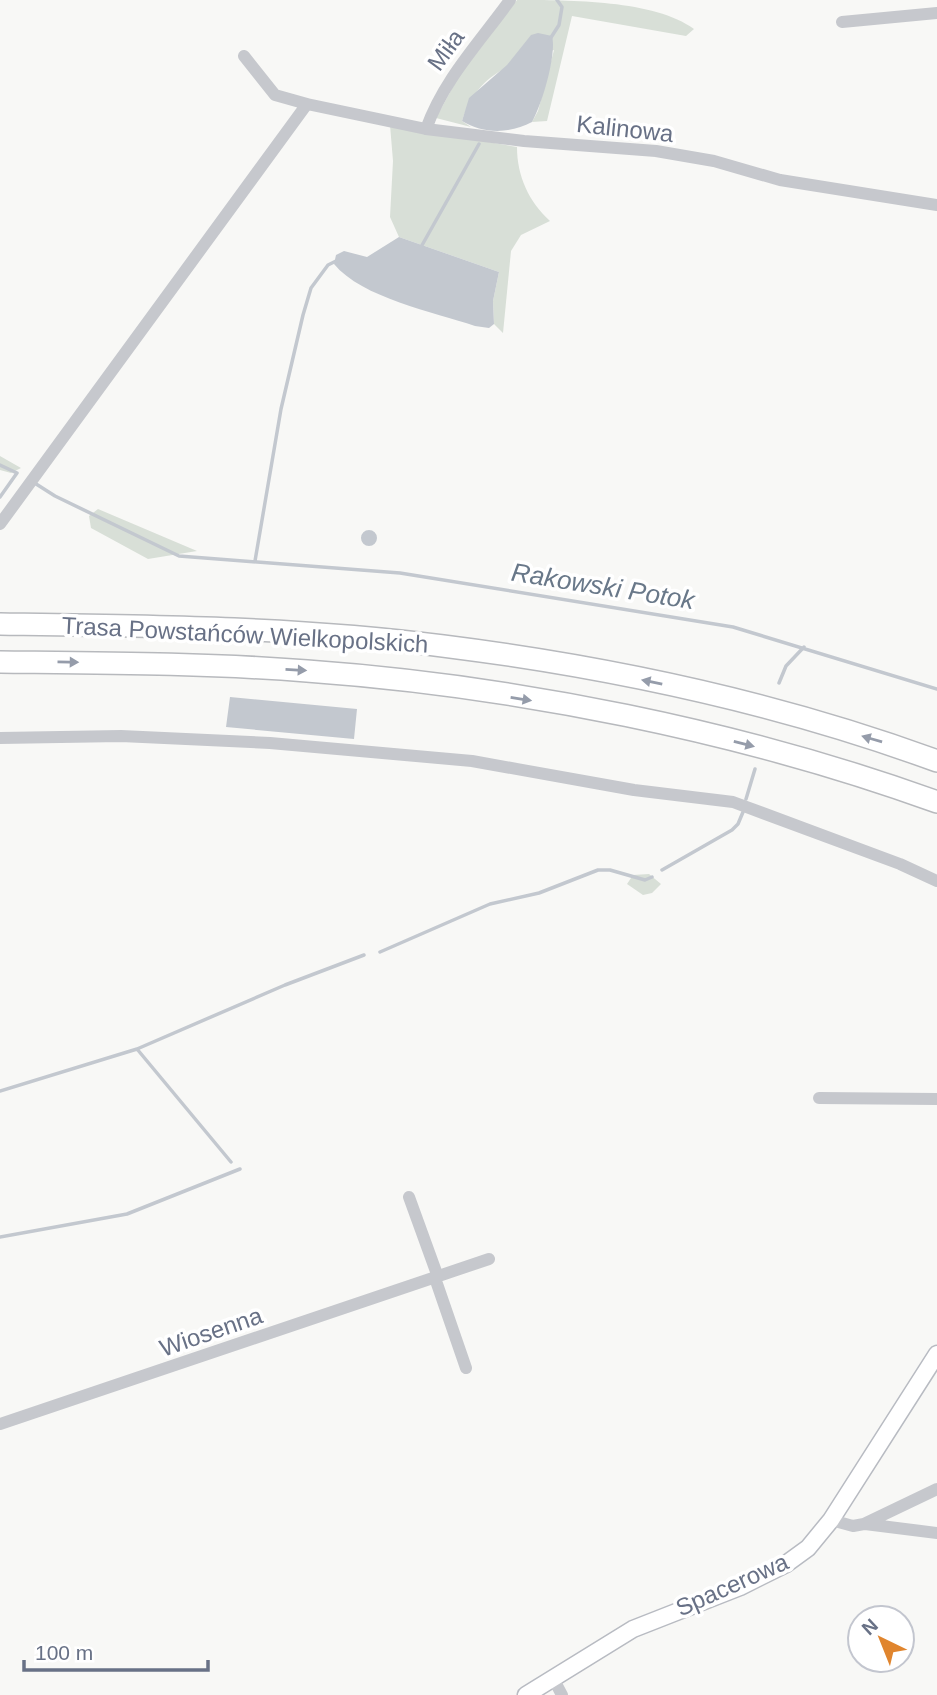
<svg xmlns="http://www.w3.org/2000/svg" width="937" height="1695" viewBox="0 0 937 1695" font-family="Arial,sans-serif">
<rect width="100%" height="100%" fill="#f8f8f6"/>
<!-- green -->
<path fill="#d8dfd7" d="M 517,0 C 570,0 655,0 694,29 L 686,36 L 572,16 L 547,121 L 532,122 L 538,111 L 554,50 C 511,63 477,74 462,121 L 471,127 L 436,118 L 460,74 Z
M 390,125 L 517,147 C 517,176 529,202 550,221 L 521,235 L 511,251 L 503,333 L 494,324 L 493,301 L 499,272 L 399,237 L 390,217 L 393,161 Z
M 0,456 L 21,468 L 11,473 L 0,470 Z
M 98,509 L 197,551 L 148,559 L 91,528 L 89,516 Z
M 649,874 L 661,884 L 652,893 L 643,895 L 627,884 L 633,875 Z"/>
<!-- water -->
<path fill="#c3c8cf" d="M 538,33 L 552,36 C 557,54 542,105 532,122 C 510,134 483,134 462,121 L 469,98 L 507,65 L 531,35 Z
M 399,237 L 499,272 L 493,301 L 494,324 L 489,328 L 475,326 C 434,312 362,298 334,264 L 336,255 L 344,251 L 367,257 Z
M361 538a8 8 0 1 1 16 0a8 8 0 1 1-16 0Z
M 230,697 L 357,709 L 354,739 L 226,727 Z"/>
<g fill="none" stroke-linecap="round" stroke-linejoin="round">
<!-- stream -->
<path stroke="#c3c8cf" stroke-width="3.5" d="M 550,39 L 559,25 L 562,7 L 557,0
M 421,247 L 479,144
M 0,465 L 17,473
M 33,482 L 55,496 L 179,556 L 400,573 L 733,627 L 937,689
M 0,497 L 17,473
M 255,561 L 281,409 L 303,315 L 311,288 L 328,265 L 338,260
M 779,683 L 786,666 L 804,647
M 746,799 L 755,769
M 662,870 L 732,830 L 738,824 L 743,812
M 380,952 L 490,904 L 539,893 L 598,870 L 610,870 L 645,880 L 652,877
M 137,1049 L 231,1162
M 0,1091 L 137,1049 L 285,985 L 364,955
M 0,1237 L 127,1214 L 240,1169"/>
<defs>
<path id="secondary" d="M 526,1695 L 633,1629 L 740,1587 L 786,1564 L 808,1548 L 831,1520 L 937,1354"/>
<path id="highway" d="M 0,624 C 148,626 297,627 443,646 C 610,667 779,703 937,761
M 0,662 C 102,663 205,663 307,671 C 515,686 741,731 937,802"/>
</defs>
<!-- secondary casing -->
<use href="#secondary" stroke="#b8bbc2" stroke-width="19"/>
<!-- highway casing -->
<use href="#highway" stroke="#b7b9bd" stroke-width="24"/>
<!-- street -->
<path stroke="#c6c8cd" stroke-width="12" d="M 842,22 L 937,13
M 244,56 L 275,95 L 307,104 L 426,129 L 524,141 L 656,151 L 714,161 L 780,180 L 937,205
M 426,129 C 444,79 479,43 510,0
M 0,524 L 307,104
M 0,738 L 121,736 L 270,743 L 472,761 L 634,790 L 733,802 L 900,864 L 937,881
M 819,1098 L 937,1099
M 409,1197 L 438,1277
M 435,1278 L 466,1368
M 0,1424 L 489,1259
M 831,1520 L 853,1526 L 864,1524 L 937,1489
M 865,1524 L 937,1533
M 553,1678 L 562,1695"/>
<!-- secondary -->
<use href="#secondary" stroke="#fff" stroke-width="16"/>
<!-- highway -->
<use href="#highway" stroke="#fff" stroke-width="21"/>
</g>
<!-- one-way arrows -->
<defs><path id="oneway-solid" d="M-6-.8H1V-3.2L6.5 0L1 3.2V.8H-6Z" transform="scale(1.75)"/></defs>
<g fill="#959caa">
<use href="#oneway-solid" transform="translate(68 662) rotate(1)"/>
<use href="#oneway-solid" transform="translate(296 670) rotate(3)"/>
<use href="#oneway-solid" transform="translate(652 682) rotate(-168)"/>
<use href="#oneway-solid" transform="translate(521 699) rotate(9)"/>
<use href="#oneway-solid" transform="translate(872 739) rotate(-164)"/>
<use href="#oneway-solid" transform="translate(744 744) rotate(14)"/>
</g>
<g text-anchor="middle" stroke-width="7" stroke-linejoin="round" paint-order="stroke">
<!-- street labels -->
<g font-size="24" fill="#687186" stroke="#fff">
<text transform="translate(446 50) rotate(-54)" y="8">Miła</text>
<text transform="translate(625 129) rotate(6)" y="8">Kalinowa</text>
<text transform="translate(245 635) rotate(3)" y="8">Trasa Powstańców Wielkopolskich</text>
<text transform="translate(211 1332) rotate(-19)" y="8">Wiosenna</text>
<text transform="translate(732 1585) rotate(-24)" y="8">Spacerowa</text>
</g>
<!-- water labels -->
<g font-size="26" font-style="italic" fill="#697889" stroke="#fff">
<text transform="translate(603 586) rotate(9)" y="9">Rakowski Potok</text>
</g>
</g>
<!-- north arrow -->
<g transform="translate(881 1639) rotate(317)"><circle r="33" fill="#ffffff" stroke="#c3c6cf" stroke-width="2"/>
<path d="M0-5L12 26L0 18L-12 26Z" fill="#e0852e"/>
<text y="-10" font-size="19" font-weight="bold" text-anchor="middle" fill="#687186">N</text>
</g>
<!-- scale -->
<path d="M24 1660v10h184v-10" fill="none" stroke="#687186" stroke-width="3.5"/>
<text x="35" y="1660" font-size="21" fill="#687186" stroke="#ffffff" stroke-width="5" paint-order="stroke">100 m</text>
</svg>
